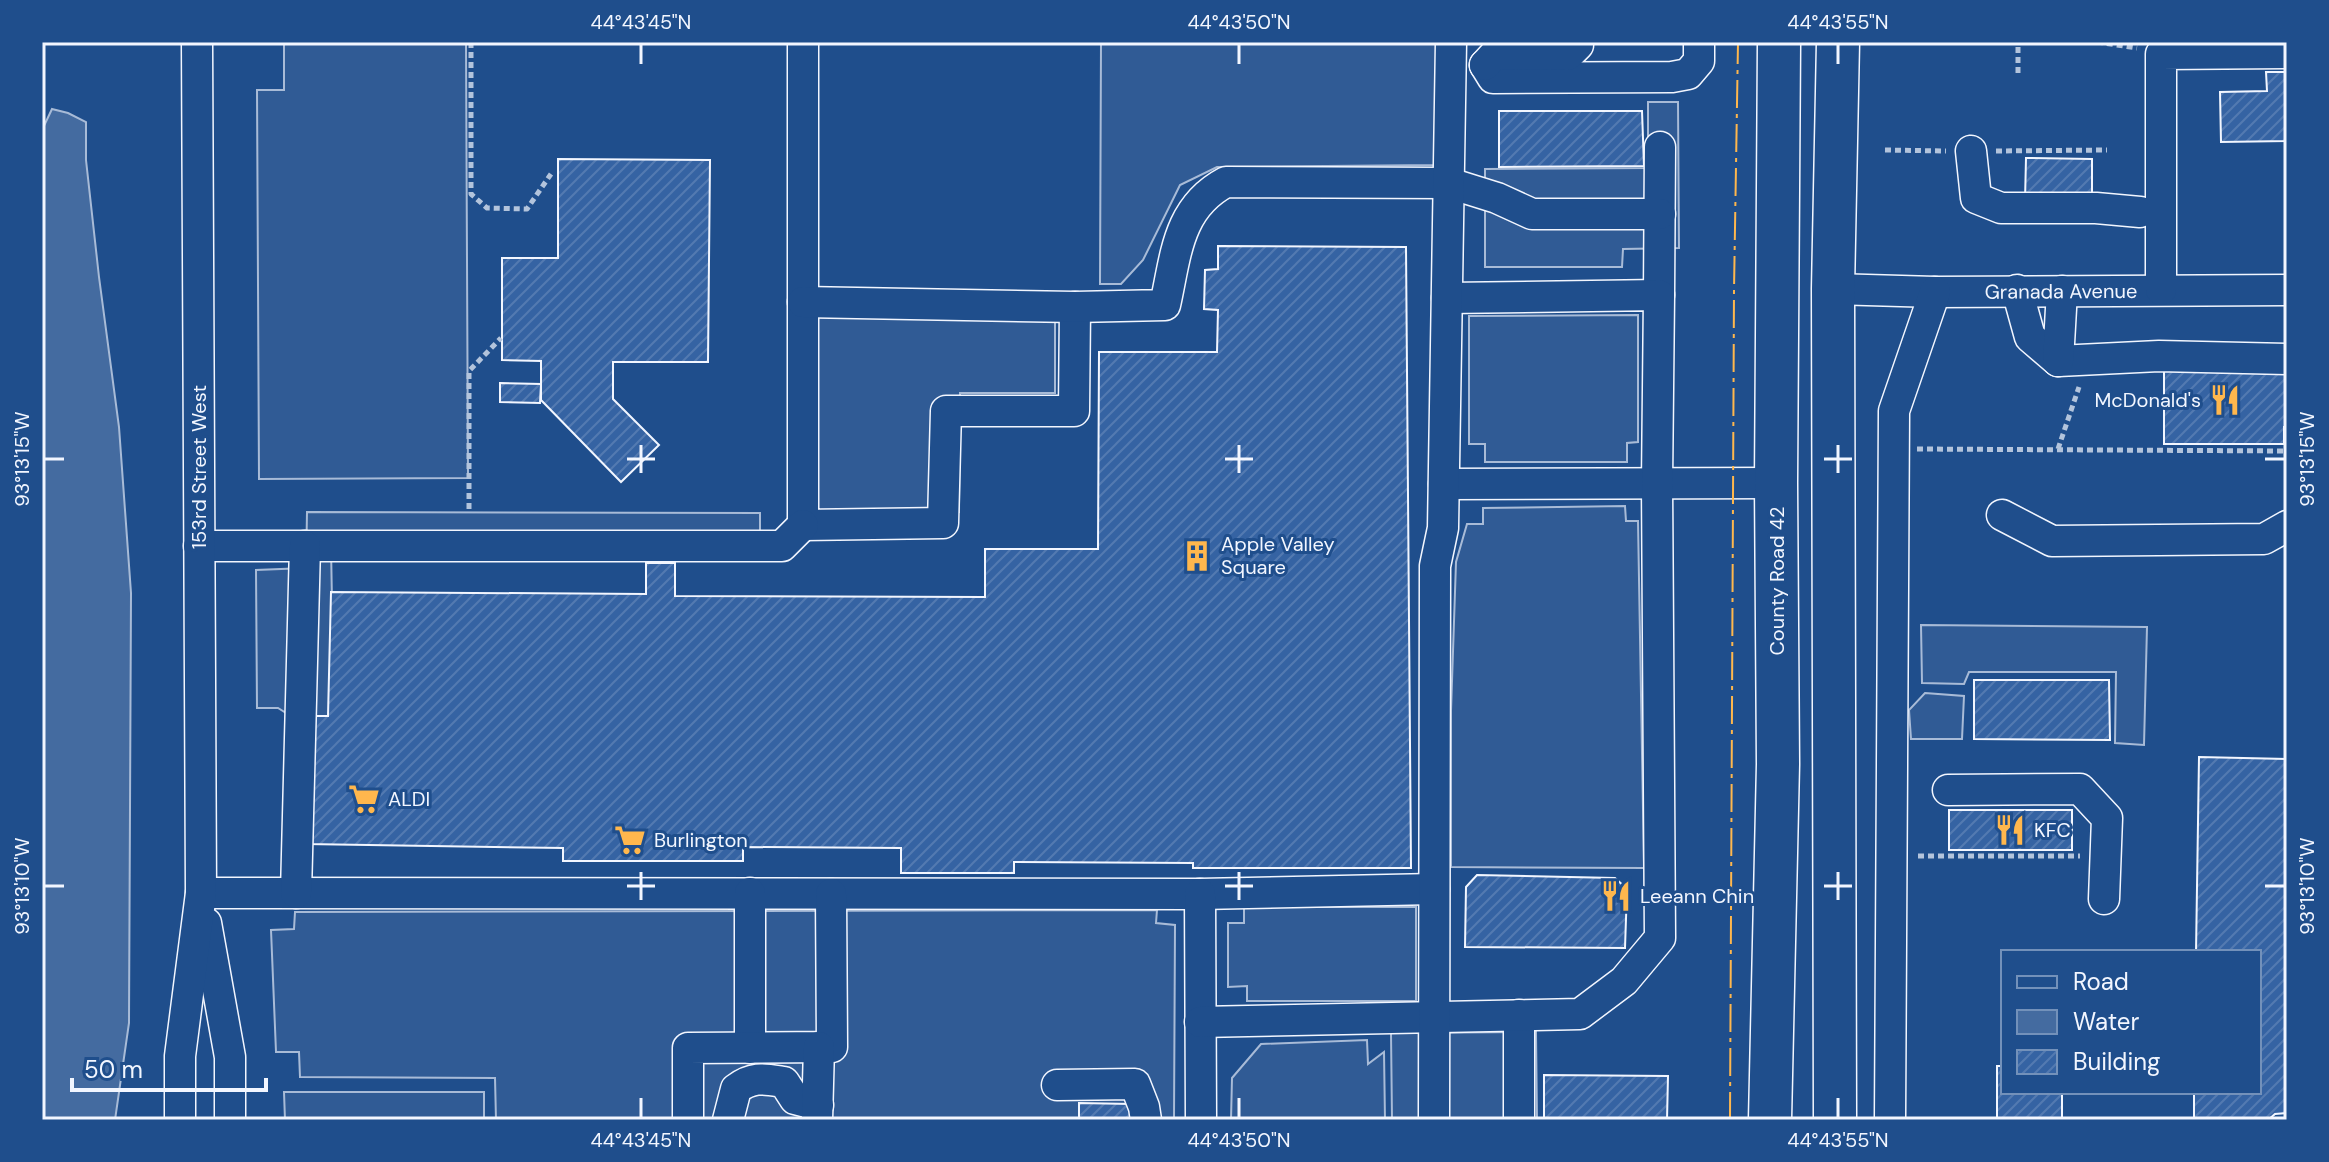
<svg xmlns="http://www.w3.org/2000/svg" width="2329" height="1162" viewBox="0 0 2329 1162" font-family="'DM Sans',sans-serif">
<defs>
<pattern id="building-hatch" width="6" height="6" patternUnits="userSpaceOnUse" patternTransform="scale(2)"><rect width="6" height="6" fill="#3563a3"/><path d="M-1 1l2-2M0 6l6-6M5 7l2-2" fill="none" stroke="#537ab1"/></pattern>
</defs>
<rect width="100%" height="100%" fill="#1f4e8c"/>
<!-- built -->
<path fill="#305b95" stroke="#a8bbd7" stroke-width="2" d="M 284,42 L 466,42 L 468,478 L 259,479 L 257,90 L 284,90 Z
M 1101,42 L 1439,42 L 1437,165 L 1217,167 L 1180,185 L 1143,260 L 1121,284 L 1100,284 Z
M 1648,102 L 1678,102 L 1679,248 L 1623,249 L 1622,267 L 1485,267 L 1485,169 L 1648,168 Z
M 1638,315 L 1638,442 L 1627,443 L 1627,462 L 1485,462 L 1485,444 L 1469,444 L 1469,316 Z
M 816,317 L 1055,317 L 1055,393 L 960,393 L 959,512 L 816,511 Z
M 1625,506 L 1626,521 L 1638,521 L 1644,868 L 1451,867 L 1451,711 L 1456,562 L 1467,524 L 1483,524 L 1483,508 Z
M 307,512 L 760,513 L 760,559 L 331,546 L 334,718 L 294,718 L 278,708 L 257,708 L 256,570 L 306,568 Z
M 1921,625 L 2147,627 L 2144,745 L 2115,743 L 2116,672 L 1969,672 L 1964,684 L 1922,683 Z
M 1925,693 L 1964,696 L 1962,739 L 1911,739 L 1909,710 Z
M 1244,907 L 1416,907 L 1416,1001 L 1247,1001 L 1247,986 L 1228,987 L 1228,923 L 1244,923 Z
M 1157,910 L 1156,923 L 1175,925 L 1174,1120 L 496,1120 L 495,1078 L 300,1077 L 299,1052 L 276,1052 L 271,930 L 294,929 L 295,912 Z
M 1536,1032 L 1537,1120 L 1392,1120 L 1391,1033 Z
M 1367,1040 L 1368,1064 L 1384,1052 L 1385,1120 L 1231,1120 L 1232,1078 L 1261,1044 Z
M 284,1092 L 484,1092 L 484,1120 L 285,1120 Z"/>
<!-- water -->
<path fill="#446ba0" stroke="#a8bbd7" stroke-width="2" d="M 52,109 L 68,113 L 86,122 L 86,160 L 99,277 L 119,427 L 131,593 L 129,1023 L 115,1120 L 42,1120 L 42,130 Z"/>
<!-- building -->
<path fill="url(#building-hatch)" stroke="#f2f6ff" stroke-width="2" d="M 2266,72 L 2286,72 L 2287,141 L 2221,142 L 2220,92 L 2267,91 Z
M 1499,111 L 1642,111 L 1644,166 L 1499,167 Z
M 2026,158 L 2092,159 L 2092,199 L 2025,201 Z
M 558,159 L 710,160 L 708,362 L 613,362 L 613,399 L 659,445 L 621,482 L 541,400 L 541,361 L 502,360 L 502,258 L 558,258 Z
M 1218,246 L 1406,247 L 1411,868 L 1193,868 L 1193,863 L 1014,862 L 1014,873 L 901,873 L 901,848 L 743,847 L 743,861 L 563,861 L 563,848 L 306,844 L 309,716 L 328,716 L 331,592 L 646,594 L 646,563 L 675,563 L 675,596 L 985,597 L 985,549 L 1098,549 L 1099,352 L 1217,352 L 1218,310 L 1204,309 L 1205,270 L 1218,269 Z
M 2164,369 L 2287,373 L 2287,427 L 2284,427 L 2284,444 L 2164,444 Z
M 500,383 L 541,384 L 540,403 L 500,402 Z
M 1974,680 L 2109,680 L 2110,740 L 1974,739 Z
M 2199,757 L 2287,759 L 2287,1113 L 2275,1114 L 2268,1120 L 2194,1120 L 2194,1092 L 2259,1092 L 2259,952 L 2196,952 Z
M 1949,810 L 2072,810 L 2072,850 L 1949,850 Z
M 1477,875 L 1615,878 L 1627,889 L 1625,948 L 1465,947 L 1466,887 Z
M 1997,1066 L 2003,1066 L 2003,1092 L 2062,1092 L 2062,1120 L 1997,1120 Z
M 1544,1075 L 1668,1076 L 1667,1120 L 1544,1120 Z
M 1079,1103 L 1131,1104 L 1131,1120 L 1079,1120 Z"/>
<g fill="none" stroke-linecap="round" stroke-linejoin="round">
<defs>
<g id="minor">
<path d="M 803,42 L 803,525 L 943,523 L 946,411 L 1074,411 L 1075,307"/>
<path d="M 1485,65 L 1493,78 L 1672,77 L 1688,74 L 1699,61 L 1699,42"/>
<path d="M 1485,65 L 1495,54 L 1568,55 L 1578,45 L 1578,42"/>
<path d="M 1971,151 L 1976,198 L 2001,208 L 2096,208 L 2140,212"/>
<path id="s1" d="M 1833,289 L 1935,292 L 2287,290"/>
<path d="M 2017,290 L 2030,337 L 2058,361 L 2159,356 L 2287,359"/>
<path d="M 2161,290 L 2161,54 L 2287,53"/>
<path d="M 1659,295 L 1660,147"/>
<path d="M 803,302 L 1075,307 L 1165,305 C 1176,256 1177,208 1226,182 L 1449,183 L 1497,198 L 1532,214 L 1660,214"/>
<path d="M 2058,361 L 2062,291"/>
<path d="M 1444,484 L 1776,483"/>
<path d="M 2002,515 L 2052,541 L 2264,539 L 2287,526"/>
<path d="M 199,546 L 782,546 L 803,525"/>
<path d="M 1948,790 L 2080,789 L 2107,818 L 2104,899"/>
<path d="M 201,893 L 1200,894 L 1434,889"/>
<path d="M 296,893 L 305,546"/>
<path d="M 750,893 L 750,1048"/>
<path d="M 1200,894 L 1201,1120"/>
<path d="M 206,923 L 230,1057 L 230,1120"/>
<path d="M 1519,1015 L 1519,1120"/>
<path d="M 1200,1022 L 1580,1014 L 1624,981 L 1660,938 L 1657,483 L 1659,295 L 1447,298"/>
<path d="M 1057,1085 L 1135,1084 L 1144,1107 L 1146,1120"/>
<path d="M 180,1120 L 180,1056 L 201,893 L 197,42"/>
<path d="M 688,1120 L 688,1048 L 832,1047 L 831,894"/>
<path d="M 728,1120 L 736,1089 C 753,1076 764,1079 784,1082 L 795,1099 L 818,1105"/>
<path d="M 817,1120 L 819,1047"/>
<path d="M 1434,1120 L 1435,566 L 1443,528 L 1451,42"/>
<path d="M 1890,1120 L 1894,411 L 1935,292"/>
</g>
<path id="highway" d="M 1770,1120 L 1778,764 L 1776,483 L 1779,42
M 1835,1120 L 1833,289 L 1838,42"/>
</defs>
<!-- minor casing -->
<use href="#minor" stroke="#f2f6ff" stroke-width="33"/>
<!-- highway casing -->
<use href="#highway" stroke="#f2f6ff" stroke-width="45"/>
<!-- path -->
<path stroke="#b3c4dc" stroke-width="5" stroke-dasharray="6 4" stroke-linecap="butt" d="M 471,42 L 471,194 L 487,208 L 527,209 L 551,174
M 2097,42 L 2137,48
M 2018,73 L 2018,42
M 1885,150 L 1946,151
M 1996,151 L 2107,150
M 1917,449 L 2287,451
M 2058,449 L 2079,387
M 469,509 L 469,371 L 501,338
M 1918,856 L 2080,856"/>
<!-- minor -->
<use href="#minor" stroke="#1f4e8c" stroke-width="30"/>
<!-- highway -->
<use href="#highway" stroke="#1f4e8c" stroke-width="42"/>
<!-- power -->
<path stroke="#ffb74d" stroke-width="2" stroke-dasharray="28 6 4 6" stroke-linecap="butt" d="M 1730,1120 L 1734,290 L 1738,42"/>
</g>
<!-- ticks -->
<path fill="none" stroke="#f2f6ff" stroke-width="3" d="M 641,44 L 641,64M 1239,44 L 1239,64M 1838,44 L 1838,64M 641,445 L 641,473M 1239,445 L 1239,473M 1838,445 L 1838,473M 44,459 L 64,459M 627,459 L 655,459M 1225,459 L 1253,459M 1824,459 L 1852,459M 2265,459 L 2285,459M 641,872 L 641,900M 1239,872 L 1239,900M 1838,872 L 1838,900M 44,886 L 64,886M 627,886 L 655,886M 1225,886 L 1253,886M 1824,886 L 1852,886M 2265,886 L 2285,886M 641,1098 L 641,1118M 1239,1098 L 1239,1118M 1838,1098 L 1838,1118"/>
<!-- icons -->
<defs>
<symbol id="restaurant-bare" viewBox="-9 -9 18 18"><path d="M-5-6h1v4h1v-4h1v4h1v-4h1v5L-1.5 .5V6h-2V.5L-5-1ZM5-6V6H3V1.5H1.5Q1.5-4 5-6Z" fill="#ffb74d" stroke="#1f4e8c" stroke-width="2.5" paint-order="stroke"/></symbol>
<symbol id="building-bare" viewBox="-9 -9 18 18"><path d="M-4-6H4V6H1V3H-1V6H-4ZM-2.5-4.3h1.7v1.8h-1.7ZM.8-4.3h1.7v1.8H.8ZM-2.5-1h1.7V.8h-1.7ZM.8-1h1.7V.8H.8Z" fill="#ffb74d" stroke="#1f4e8c" stroke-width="2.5" paint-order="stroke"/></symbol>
<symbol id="supermarket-bare" viewBox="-9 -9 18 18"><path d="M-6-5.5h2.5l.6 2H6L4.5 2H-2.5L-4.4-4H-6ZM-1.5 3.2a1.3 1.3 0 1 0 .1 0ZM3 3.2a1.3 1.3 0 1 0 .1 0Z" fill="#ffb74d" stroke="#1f4e8c" stroke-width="2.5" paint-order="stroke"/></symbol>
</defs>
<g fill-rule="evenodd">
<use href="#restaurant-bare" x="2203" y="378" width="44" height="44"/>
<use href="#building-bare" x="1175" y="534" width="44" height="44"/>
<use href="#supermarket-bare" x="342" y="777" width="44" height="44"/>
<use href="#restaurant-bare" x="1988" y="808" width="44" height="44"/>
<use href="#supermarket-bare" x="608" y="818" width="44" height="44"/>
<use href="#restaurant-bare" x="1594" y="874" width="44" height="44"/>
</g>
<g text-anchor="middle" stroke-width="6" stroke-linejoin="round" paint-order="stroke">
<!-- street labels -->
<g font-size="20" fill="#f2f6ff" stroke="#1f4e8c">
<text dy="7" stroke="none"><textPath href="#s1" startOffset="228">Granada Avenue</textPath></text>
<text transform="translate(199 467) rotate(-90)" y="7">153rd Street West</text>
<text transform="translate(1777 581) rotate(-90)" y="7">County Road 42</text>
</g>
<!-- poi labels -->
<g font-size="20" fill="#f2f6ff" stroke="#1f4e8c" text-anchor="start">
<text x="2201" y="407" text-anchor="end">McDonald's</text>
<text x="1221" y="551">Apple Valley<tspan x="1221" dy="23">Square</tspan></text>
<text x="388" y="806">ALDI</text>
<text x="2034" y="837">KFC</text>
<text x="654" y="847">Burlington</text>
<text x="1640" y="903">Leeann Chin</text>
</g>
</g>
<!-- border -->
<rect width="2329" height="1162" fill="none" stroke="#1f4e8c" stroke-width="88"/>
<!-- legend -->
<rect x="2001" y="950" width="260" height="144" fill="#1f4e8c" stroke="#7391ba" stroke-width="2"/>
<rect x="2017" y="976" width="40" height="12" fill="#1f4e8c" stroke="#7391ba" stroke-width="2"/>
<text x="2073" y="990" font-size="24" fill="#f2f6ff">Road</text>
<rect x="2017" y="1010" width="40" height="24" fill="#446ba0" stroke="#7391ba" stroke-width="2"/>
<text x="2073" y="1030" font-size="24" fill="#f2f6ff">Water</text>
<rect x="2017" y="1050" width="40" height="24" fill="url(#building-hatch)" stroke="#7391ba" stroke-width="2"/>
<text x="2073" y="1070" font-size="24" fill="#f2f6ff">Building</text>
<!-- scale -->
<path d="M72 1078v12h194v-12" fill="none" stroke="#f2f6ff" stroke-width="4"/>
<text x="84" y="1078" font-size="24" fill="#f2f6ff" stroke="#1f4e8c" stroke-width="6" paint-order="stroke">50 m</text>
<rect x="44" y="44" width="2241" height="1074" fill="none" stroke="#f2f6ff" stroke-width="3"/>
<g font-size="20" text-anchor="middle" fill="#f2f6ff">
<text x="641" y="29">44°43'45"N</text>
<text x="1239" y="29">44°43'50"N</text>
<text x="1838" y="29">44°43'55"N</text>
<text transform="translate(2307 459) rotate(-90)" y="7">93°13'15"W</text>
<text transform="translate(22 459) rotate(-90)" y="7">93°13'15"W</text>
<text transform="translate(2307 886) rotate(-90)" y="7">93°13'10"W</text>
<text transform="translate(22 886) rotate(-90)" y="7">93°13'10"W</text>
<text x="641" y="1147">44°43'45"N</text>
<text x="1239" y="1147">44°43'50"N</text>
<text x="1838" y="1147">44°43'55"N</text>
</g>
</svg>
